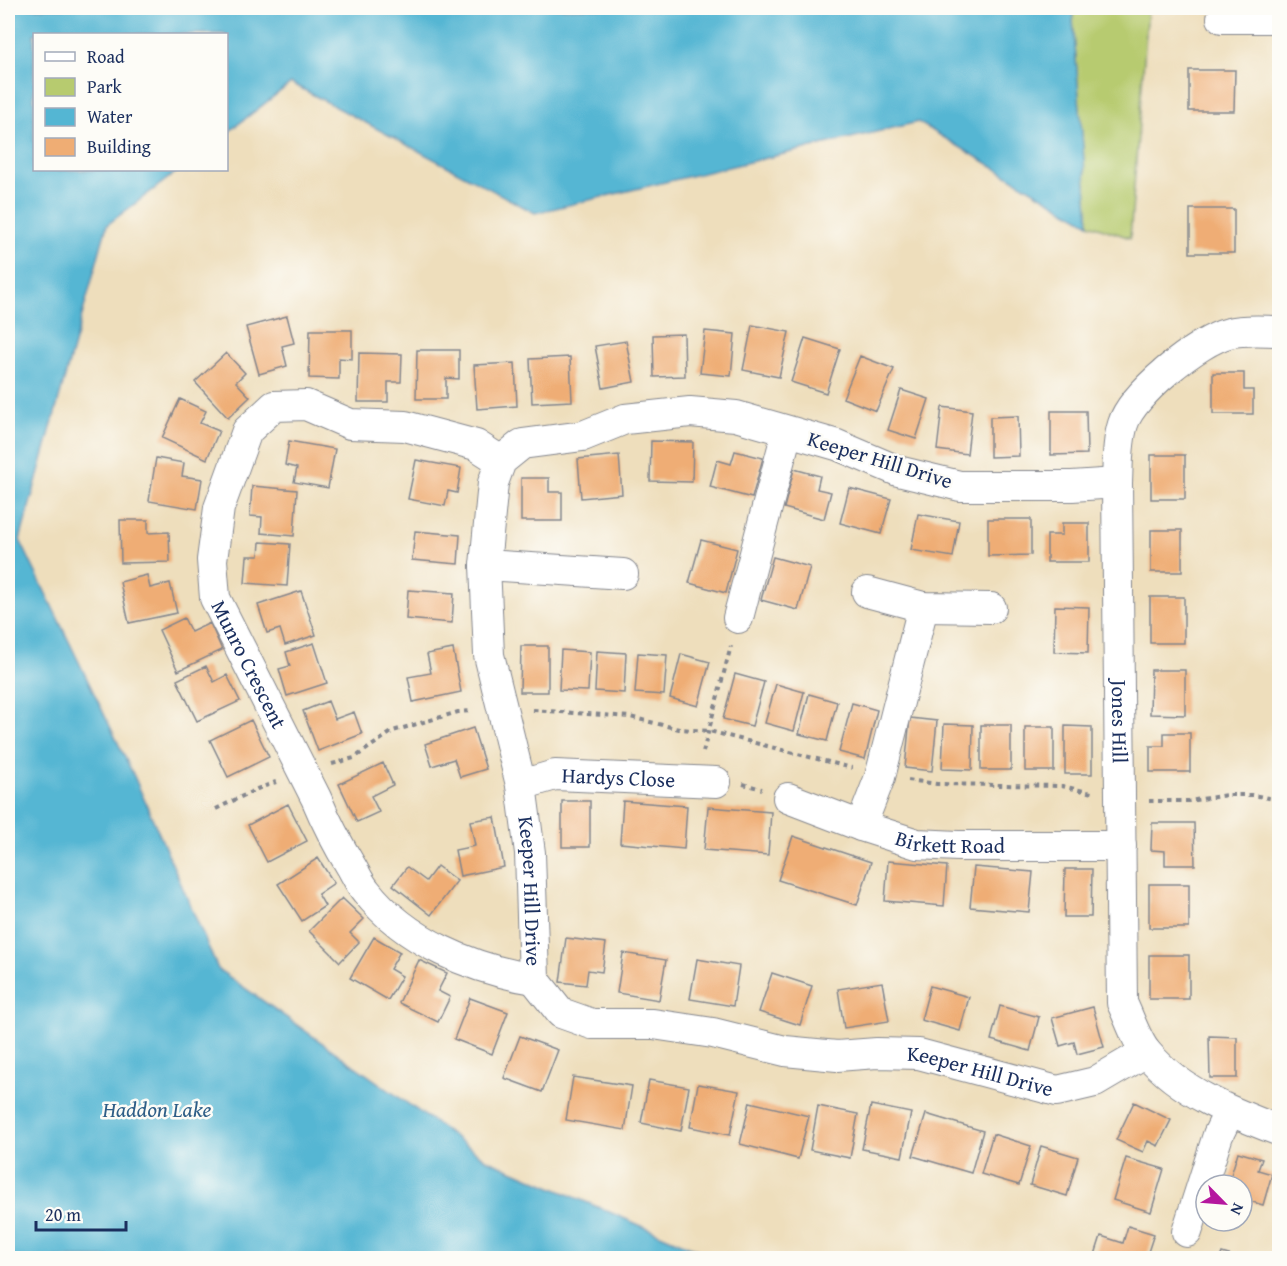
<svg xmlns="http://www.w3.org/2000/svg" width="1287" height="1266" viewBox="0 0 1287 1266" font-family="'Gentium Book Plus',serif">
<rect width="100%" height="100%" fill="#fdfcf7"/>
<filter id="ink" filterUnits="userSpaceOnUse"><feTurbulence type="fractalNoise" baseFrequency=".0167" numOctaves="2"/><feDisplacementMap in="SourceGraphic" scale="12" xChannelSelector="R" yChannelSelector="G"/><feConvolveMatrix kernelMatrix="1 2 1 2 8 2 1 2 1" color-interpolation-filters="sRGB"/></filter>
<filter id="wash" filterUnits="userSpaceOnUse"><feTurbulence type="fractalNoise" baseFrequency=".008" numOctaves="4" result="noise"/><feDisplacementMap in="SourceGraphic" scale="24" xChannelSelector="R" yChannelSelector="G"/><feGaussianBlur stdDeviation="1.35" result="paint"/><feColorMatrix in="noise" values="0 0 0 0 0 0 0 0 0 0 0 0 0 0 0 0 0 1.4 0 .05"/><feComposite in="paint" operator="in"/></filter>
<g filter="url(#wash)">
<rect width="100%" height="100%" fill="#eedebc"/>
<!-- green -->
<path fill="#b7cb6f" stroke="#697d66" stroke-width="1.5" d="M 1072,8 L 1148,8 L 1130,238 L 1089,224 Z"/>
<!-- water -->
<path fill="#54b6d3" stroke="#387298" stroke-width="1.5" d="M 8,8 L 1072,8 L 1089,224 L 918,122 L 535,213 L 291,83 L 227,133 L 226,34 L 34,34 L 34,170 L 179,170 L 107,225 L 20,540 L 134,776 L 218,969 L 486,1159 L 716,1258 L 8,1258 Z"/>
<g id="blocks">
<!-- building -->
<path fill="#efad74" d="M 1189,70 L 1235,70 L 1234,111 L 1189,111 Z
M 1190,209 L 1234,209 L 1234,253 L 1190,253 Z
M 287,316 L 294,343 L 282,346 L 287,366 L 259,374 L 246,327 Z
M 752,325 L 789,332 L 779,377 L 743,370 Z
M 310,330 L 352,330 L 352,359 L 339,358 L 339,379 L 309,378 Z
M 705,331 L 735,334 L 731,376 L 700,373 Z
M 684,334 L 685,376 L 654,377 L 653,335 Z
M 805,338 L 840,349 L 826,393 L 791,382 Z
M 626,341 L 634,382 L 603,388 L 595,346 Z
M 417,350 L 459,350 L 459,379 L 446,378 L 446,399 L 416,399 Z
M 226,353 L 245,373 L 236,382 L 250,397 L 228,418 L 195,382 Z
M 359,353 L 402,354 L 401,382 L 388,382 L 388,402 L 358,402 Z
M 860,356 L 894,369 L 876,411 L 843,398 Z
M 570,357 L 572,401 L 532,403 L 530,359 Z
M 515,363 L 517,406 L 477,409 L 474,365 Z
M 1213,373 L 1244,373 L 1244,390 L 1253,390 L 1253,414 L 1213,414 Z
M 901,390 L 929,399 L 916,439 L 888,430 Z
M 180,399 L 206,411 L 200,423 L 219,431 L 207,459 L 162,438 Z
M 942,407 L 972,411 L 967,454 L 937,450 Z
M 1051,411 L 1086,411 L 1087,454 L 1051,455 Z
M 1018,416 L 1019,456 L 990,457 L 990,417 Z
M 289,441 L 335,449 L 328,488 L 294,482 L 297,468 L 285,465 Z
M 651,441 L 693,442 L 692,482 L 650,481 Z
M 735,451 L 763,458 L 752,498 L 710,487 L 717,460 L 731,464 Z
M 619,455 L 622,494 L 581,498 L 578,459 Z
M 1151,455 L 1185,455 L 1185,499 L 1151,499 Z
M 156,458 L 184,463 L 182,476 L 202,479 L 197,509 L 149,501 Z
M 416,460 L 461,468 L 457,493 L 448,491 L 445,506 L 408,499 Z
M 794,469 L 820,476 L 817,489 L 831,492 L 824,519 L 784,508 Z
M 521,478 L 549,478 L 549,492 L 562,492 L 562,521 L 521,521 Z
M 252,486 L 297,490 L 294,536 L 261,533 L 262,517 L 250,516 Z
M 849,488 L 891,499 L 881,534 L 840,523 Z
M 918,514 L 959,521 L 953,557 L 911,550 Z
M 988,519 L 1031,519 L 1031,555 L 988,556 Z
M 120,520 L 148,520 L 148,533 L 169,532 L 170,562 L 121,563 Z
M 1062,523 L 1089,523 L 1089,562 L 1047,562 L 1047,535 L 1062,535 Z
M 1151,530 L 1182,530 L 1182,572 L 1151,572 Z
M 415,531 L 460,535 L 458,564 L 412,560 Z
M 701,540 L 737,549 L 726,593 L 689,583 Z
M 260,542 L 290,544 L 287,586 L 245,583 L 247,556 L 259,556 Z
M 773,557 L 810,567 L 798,610 L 761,600 Z
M 147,575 L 150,588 L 170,583 L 177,613 L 129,623 L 120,582 Z
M 408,590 L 454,593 L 452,623 L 406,619 Z
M 301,591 L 316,635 L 285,645 L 280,629 L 267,633 L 258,605 Z
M 1150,597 L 1184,597 L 1184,643 L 1150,643 Z
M 1055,606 L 1089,607 L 1088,653 L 1054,652 Z
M 184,618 L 191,632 L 210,623 L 222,650 L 178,671 L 159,630 Z
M 314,643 L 327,683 L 287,696 L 279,669 L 290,666 L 286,652 Z
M 521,646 L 548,646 L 548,692 L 520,692 Z
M 453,649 L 461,692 L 413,702 L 408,677 L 431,673 L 427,654 Z
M 561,650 L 590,652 L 588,691 L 559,690 Z
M 597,651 L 626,653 L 624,693 L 595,691 Z
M 638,653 L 667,655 L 664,695 L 635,693 Z
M 681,654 L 710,662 L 698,706 L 670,698 Z
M 206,666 L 214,682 L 227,675 L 240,701 L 197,721 L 177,680 Z
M 1151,670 L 1185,670 L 1185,715 L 1150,714 Z
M 735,674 L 764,682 L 752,726 L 723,719 Z
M 776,684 L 804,692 L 794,731 L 765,723 Z
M 809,694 L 837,702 L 827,741 L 799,734 Z
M 328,701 L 335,719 L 354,712 L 362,734 L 318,751 L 303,711 Z
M 852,703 L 877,710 L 865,759 L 839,752 Z
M 910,718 L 937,721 L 932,771 L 905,768 Z
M 251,720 L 269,757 L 228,777 L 210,740 Z
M 944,724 L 973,725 L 972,770 L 942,769 Z
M 981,725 L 1011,725 L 1011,770 L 981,770 Z
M 1065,726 L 1092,727 L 1092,774 L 1065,774 Z
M 1025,727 L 1054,727 L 1054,771 L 1025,771 Z
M 473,728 L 486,769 L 460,777 L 454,759 L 432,766 L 425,744 Z
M 1164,733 L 1190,733 L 1190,772 L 1150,772 L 1150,746 L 1164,746 Z
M 383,763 L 393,785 L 371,796 L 379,812 L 357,822 L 339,784 Z
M 562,801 L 590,801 L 590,847 L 562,847 Z
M 623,801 L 687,806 L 684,849 L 620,843 Z
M 288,804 L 307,841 L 267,862 L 248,825 Z
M 708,807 L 771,812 L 768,855 L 704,850 Z
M 495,817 L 504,867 L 460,876 L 455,850 L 475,846 L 470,821 Z
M 1152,823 L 1194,823 L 1195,865 L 1165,865 L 1165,851 L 1151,850 Z
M 793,836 L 871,862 L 857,905 L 778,880 Z
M 318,858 L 334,883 L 318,894 L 325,906 L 302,921 L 278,884 Z
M 888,861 L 947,866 L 944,906 L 885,901 Z
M 437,866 L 457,881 L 431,915 L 393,885 L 407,867 L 426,881 Z
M 974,867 L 1033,872 L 1029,912 L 970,907 Z
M 1065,869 L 1092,869 L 1091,917 L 1064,917 Z
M 1149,884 L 1189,884 L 1189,928 L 1149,928 Z
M 342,898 L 364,919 L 350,933 L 359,942 L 340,962 L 309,931 Z
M 374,937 L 400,952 L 390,969 L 402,976 L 388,1000 L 350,978 Z
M 566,938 L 606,943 L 602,972 L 588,970 L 586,985 L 560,982 Z
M 623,953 L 666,960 L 659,1000 L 617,993 Z
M 1149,955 L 1189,955 L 1189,999 L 1149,999 Z
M 697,959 L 739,966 L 733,1006 L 690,999 Z
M 419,960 L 447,973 L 438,991 L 450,997 L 438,1022 L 399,1003 Z
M 772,973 L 812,986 L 800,1025 L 759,1012 Z
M 882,982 L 889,1021 L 844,1028 L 838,989 Z
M 930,986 L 969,997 L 960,1031 L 921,1020 Z
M 470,998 L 508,1012 L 492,1054 L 454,1039 Z
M 1000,1006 L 1039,1017 L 1030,1051 L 991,1040 Z
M 1093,1007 L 1104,1047 L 1077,1054 L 1074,1042 L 1060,1046 L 1052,1018 Z
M 520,1036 L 558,1050 L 542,1092 L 504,1078 Z
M 1209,1036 L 1237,1037 L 1237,1078 L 1210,1078 Z
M 573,1077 L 632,1086 L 625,1130 L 566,1120 Z
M 649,1080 L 689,1087 L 681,1131 L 641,1123 Z
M 698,1084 L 739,1091 L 730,1135 L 690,1127 Z
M 750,1102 L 809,1116 L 798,1159 L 740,1144 Z
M 1134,1102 L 1171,1120 L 1158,1146 L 1148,1141 L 1143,1152 L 1116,1140 Z
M 871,1105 L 911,1113 L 902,1157 L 862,1149 Z
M 818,1106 L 858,1114 L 850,1158 L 810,1150 Z
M 926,1114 L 983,1131 L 971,1173 L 913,1156 Z
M 993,1134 L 1031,1146 L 1019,1185 L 981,1174 Z
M 1041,1146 L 1078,1157 L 1067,1196 L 1030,1185 Z
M 1238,1152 L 1262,1159 L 1258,1170 L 1272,1174 L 1263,1205 L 1242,1199 L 1242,1185 L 1228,1185 Z
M 1126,1158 L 1164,1169 L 1151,1212 L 1113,1200 Z
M 1128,1226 L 1154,1234 L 1146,1258 L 1094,1258 L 1101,1236 L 1123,1243 Z
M 1222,1253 L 1239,1258 L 1220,1258 Z"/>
</g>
</g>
<g filter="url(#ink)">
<use href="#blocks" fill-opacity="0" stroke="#84868d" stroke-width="1.5"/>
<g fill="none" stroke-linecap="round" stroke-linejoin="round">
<defs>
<g id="minor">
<path d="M 1222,18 L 1280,18"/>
<path id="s1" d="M 1280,331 C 1264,331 1244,329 1229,333 C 1199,340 1132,394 1123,424 C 1117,443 1118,463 1117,483 L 1122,1003 C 1129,1017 1137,1042 1147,1053 C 1181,1093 1233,1113 1280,1131"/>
<path id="s2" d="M 501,461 L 476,445 L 405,426 L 350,424 L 306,405 L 274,406 L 247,431 L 219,508 L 212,560 L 215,598 L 316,798 C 326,822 338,845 352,868 C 356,875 360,884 366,891 C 406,942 472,969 534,979"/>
<path id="s3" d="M 1117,483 L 1072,486 L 960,486 L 898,471 L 837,445 L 736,416 L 690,412 L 625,419 L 583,436 L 522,444 L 501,461 L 493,483 L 485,565 L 489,655 L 521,785 L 530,853 L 534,979 L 561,1013 L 592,1024 L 653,1024 L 713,1033 L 785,1051 L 837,1056 L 877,1053 L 919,1054 L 1057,1091 L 1095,1082 L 1146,1052"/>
<path d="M 485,565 L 623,574"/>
<path d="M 867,592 L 923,607 L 991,608"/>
<path d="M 738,618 L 787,432"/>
<path id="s4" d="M 521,785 L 555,775 L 716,782"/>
<path id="s5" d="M 788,798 L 861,826 L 917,844 L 958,846 L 1121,846"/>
<path d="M 861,826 L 880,777 L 923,607"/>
<path d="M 1187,1232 L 1218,1135 L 1229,1112"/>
</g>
</defs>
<!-- minor casing -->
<use href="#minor" stroke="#84868d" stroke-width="32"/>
<!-- path -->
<path stroke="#84868d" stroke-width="4" stroke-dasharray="4.5 4.5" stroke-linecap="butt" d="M 533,710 L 630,717 L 679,729 L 709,731 L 852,768
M 703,752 L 731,646
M 332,764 L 354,758 L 393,731 L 458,712 L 471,711
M 908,780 L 937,784 L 1062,786 L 1092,793
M 743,784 L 762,789
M 1149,801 L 1189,801 L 1227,795 L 1252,795 L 1280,800
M 216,809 L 257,789 L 276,782"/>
<!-- minor -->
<use href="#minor" stroke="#fff" stroke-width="30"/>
</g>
</g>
<g text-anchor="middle" stroke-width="5" stroke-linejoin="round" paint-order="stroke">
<!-- street labels -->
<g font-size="21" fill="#1b2f5e" stroke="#fdfcf7">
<text transform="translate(880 460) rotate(17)" y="7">Keeper Hill Drive</text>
<text dy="7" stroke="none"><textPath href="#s2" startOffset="522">Munro Crescent</textPath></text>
<text dy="7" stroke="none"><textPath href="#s1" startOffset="492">Jones Hill</textPath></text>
<text dy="7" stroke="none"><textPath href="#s4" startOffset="99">Hardys Close</textPath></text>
<text dy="7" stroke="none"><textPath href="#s5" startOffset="170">Birkett Road</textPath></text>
<text dy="7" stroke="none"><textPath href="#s3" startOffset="1074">Keeper Hill Drive</textPath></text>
<text dy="7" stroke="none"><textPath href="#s3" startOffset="1632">Keeper Hill Drive</textPath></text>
</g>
<!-- water labels -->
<g font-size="22" font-style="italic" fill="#2f5e87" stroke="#fdfcf7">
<text x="157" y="1117">Haddon Lake</text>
</g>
</g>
<!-- margin -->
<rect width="1287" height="1266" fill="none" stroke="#fdfcf7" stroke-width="30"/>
<!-- legend -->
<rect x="33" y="33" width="195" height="138" fill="#fdfcf7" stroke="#a3aaba" stroke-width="1.5"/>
<rect x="45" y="52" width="30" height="9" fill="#ffffff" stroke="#a3aaba" stroke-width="1.5"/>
<text x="87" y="63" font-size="18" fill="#1b2f5e">Road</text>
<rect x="45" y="78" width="30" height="18" fill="#b7cb6f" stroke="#a3aaba" stroke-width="1.5"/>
<text x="87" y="93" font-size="18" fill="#1b2f5e">Park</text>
<rect x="45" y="108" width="30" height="18" fill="#54b6d3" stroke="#a3aaba" stroke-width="1.5"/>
<text x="87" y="123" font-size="18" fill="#1b2f5e">Water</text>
<rect x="45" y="138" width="30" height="18" fill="#efad74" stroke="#a3aaba" stroke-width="1.5"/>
<text x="87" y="153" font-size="18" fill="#1b2f5e">Building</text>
<!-- north arrow -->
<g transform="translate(1224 1203) rotate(115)"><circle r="28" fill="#fdfcf7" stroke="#a3aaba" stroke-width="1.5"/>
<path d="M0-4.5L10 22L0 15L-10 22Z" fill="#b5179e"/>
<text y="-9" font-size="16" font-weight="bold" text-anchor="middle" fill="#1b2f5e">N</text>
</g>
<!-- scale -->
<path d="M36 1221v9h90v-9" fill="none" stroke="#1b2f5e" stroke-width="3"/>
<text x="45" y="1221" font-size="18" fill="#1b2f5e" stroke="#fdfcf7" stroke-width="4.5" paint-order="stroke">20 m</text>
</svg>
